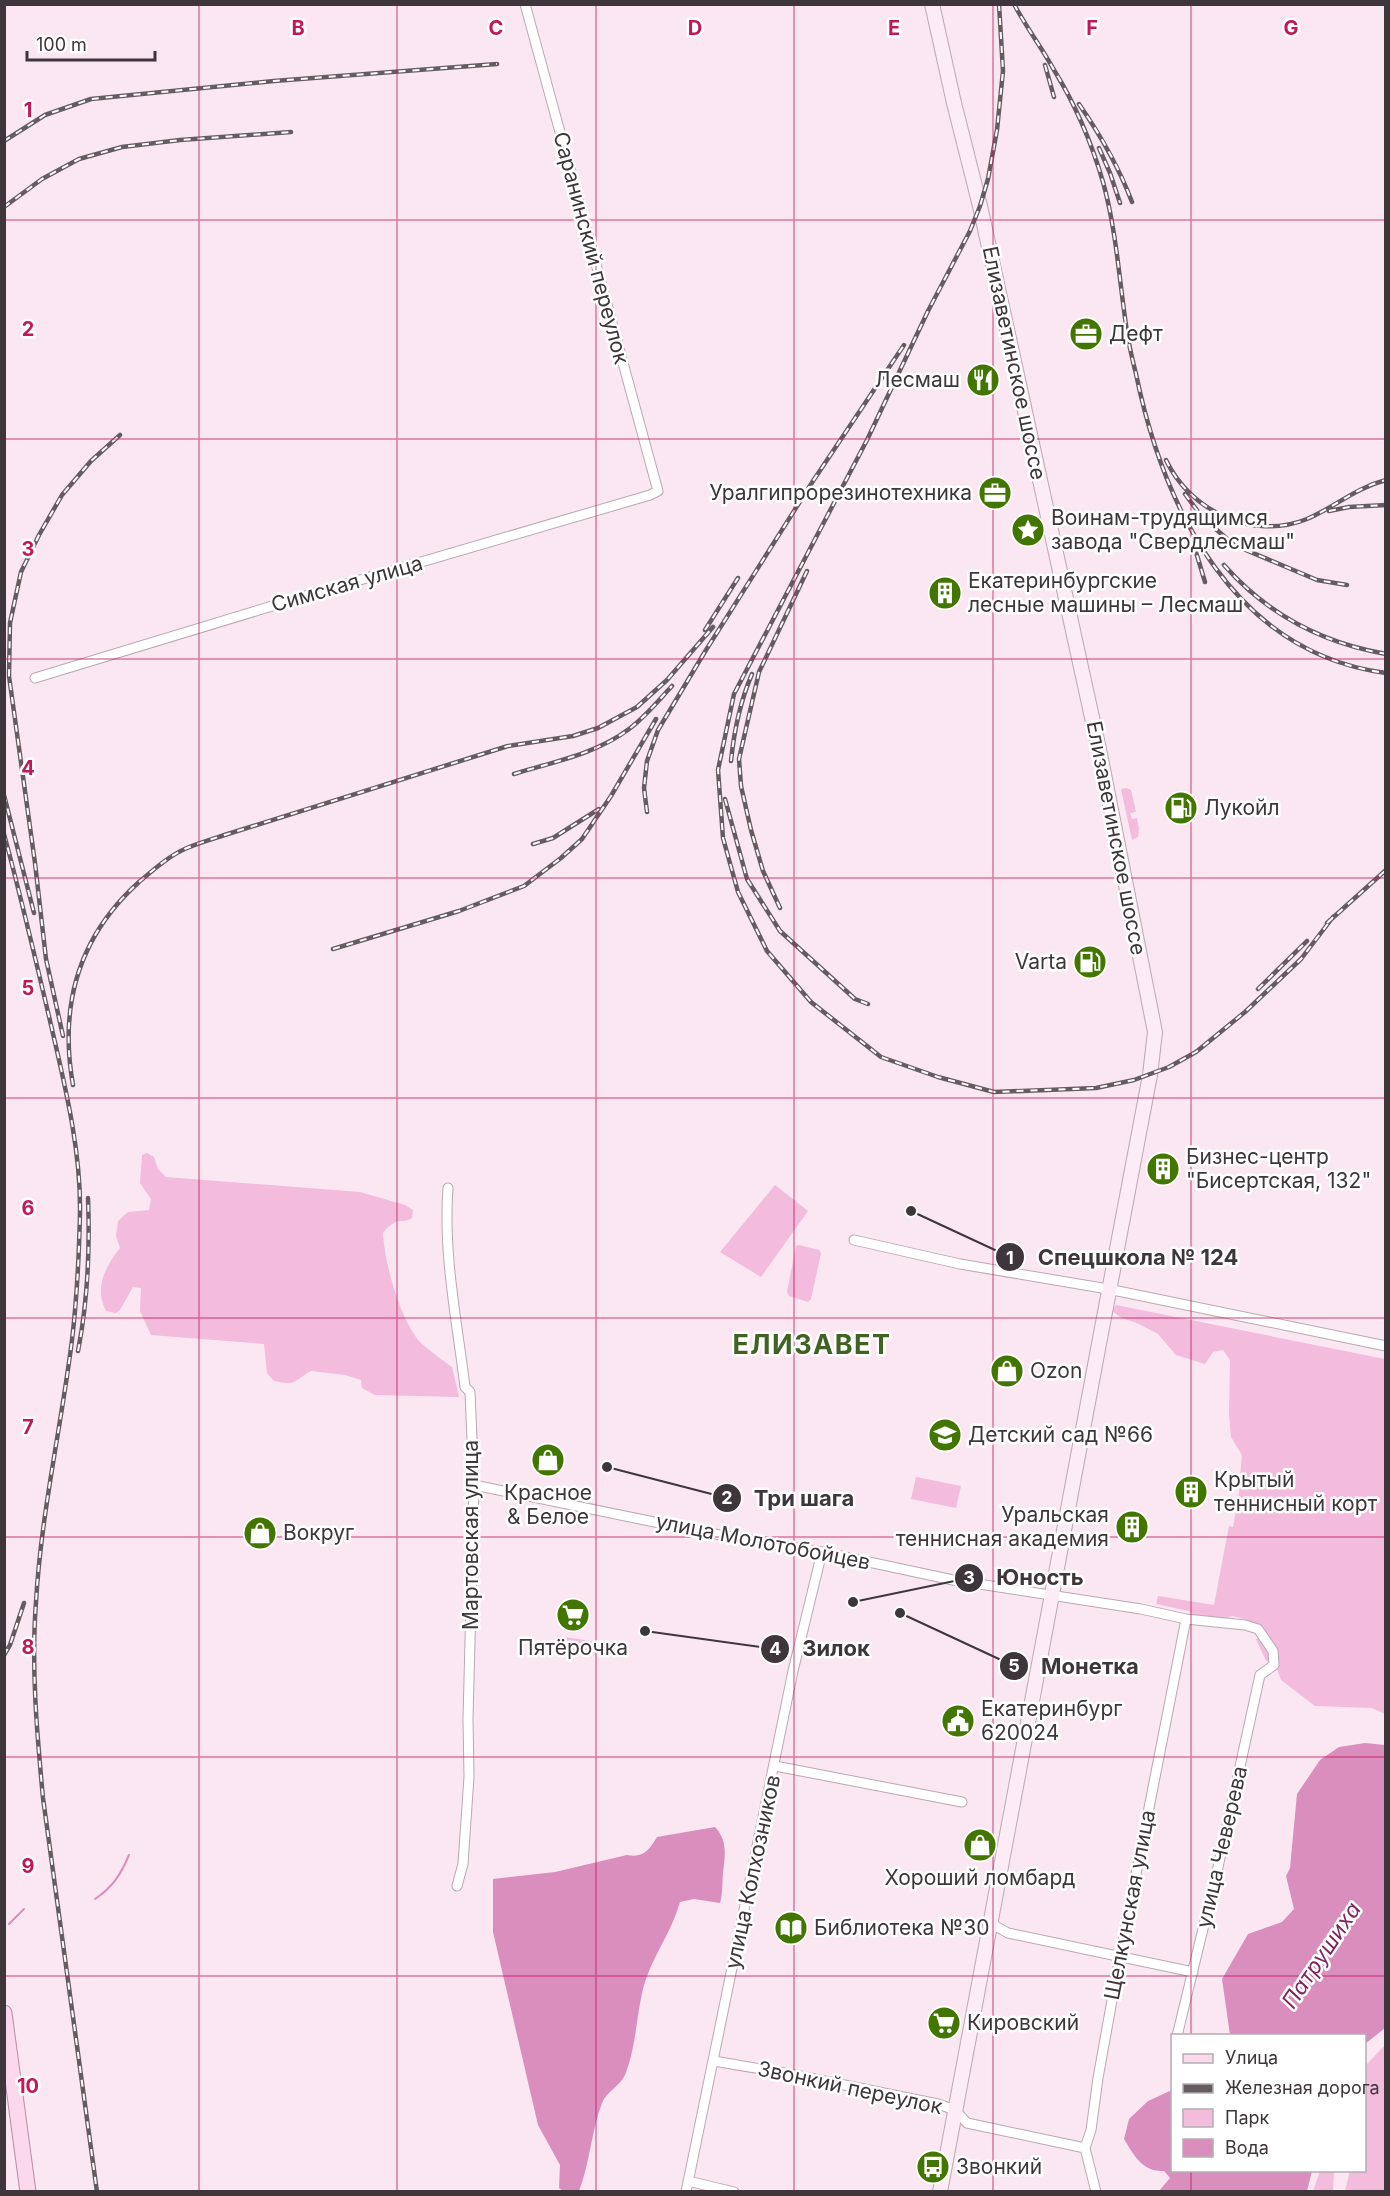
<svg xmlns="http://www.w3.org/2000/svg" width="1390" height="2196" viewBox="0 0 1390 2196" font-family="Inter,sans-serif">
<rect width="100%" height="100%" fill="#fbe7f2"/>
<!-- green -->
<path fill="#f3bbdc" d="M 1126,788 L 1131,790 L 1136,812 L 1130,813 L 1132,819 L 1137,818 L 1139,828 L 1138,837 L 1132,840 L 1121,789 Z
M 147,1153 L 154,1157 L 158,1169 L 166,1177 L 360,1192 L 405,1205 L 413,1210 L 412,1218 C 406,1222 405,1220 398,1221 C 392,1223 387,1228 383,1233 C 384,1261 401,1325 423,1345 C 432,1352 443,1361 452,1367 L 459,1397 L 375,1395 L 362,1388 L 361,1380 L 345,1375 L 311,1371 C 293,1381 297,1386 274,1381 L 267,1373 L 264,1344 L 151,1335 L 140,1311 L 141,1288 L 133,1287 L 120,1310 L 116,1313 L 106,1311 C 94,1288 105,1267 120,1248 L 116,1236 L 118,1221 L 128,1212 L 149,1210 L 151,1199 L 140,1183 L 142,1155 Z
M 775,1185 L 808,1211 L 761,1277 L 720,1252 Z
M 799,1245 L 819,1250 L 821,1253 L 811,1299 L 808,1302 L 789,1296 L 787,1292 L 796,1246 Z
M 1116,1305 L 1385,1359 L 1385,1714 L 1372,1708 L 1315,1706 L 1281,1680 L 1275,1663 L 1266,1661 L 1256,1639 L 1261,1638 L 1261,1627 L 1244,1619 L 1232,1616 L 1223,1619 L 1194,1615 L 1189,1611 L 1156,1604 L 1158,1596 L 1214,1605 L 1229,1526 L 1233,1527 L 1241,1481 L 1240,1477 L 1242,1455 L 1231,1437 L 1229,1413 L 1230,1360 L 1223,1350 L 1213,1352 L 1205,1364 L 1176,1355 L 1158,1334 L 1139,1324 L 1120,1317 L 1112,1311 Z
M 916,1477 L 961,1486 L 956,1508 L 911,1499 Z
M 557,1636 L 598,1642 L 596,1654 L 553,1646 Z
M 1385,2045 L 1385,2191 L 1345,2191 L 1350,2171 L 1364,2170 L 1366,2065 Z
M 1320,2171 L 1334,2171 L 1333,2191 L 1313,2191 Z"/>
<!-- water -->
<path fill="#da8ebd" d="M 1365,1743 L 1385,1745 L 1385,2028 L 1365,2044 L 1364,2036 L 1230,2035 L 1222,1979 L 1248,1934 L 1282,1922 L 1294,1909 L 1286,1876 L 1290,1868 L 1297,1794 L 1320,1760 L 1339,1747 Z
M 715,1827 C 728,1841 725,1855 723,1873 C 722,1884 723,1893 720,1903 L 694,1899 L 680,1902 C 672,1931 654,1954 645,1982 C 636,2012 637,2045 625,2075 C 620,2086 606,2092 602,2103 C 591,2132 590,2163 579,2191 L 563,2191 L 559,2188 L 560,2165 L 538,2125 L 493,1932 L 493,1879 L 555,1872 L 627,1855 C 644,1858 649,1850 657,1837 Z
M 1172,2090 L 1172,2170 L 1312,2171 L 1307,2191 L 1159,2191 L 1170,2178 L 1164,2171 C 1142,2172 1134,2155 1124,2139 L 1129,2119 L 1148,2101 Z"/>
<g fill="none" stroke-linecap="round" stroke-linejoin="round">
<!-- stream -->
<path stroke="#da8ebd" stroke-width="2" d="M 95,1899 C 113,1887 121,1874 129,1855
M 9,1924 L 24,1909"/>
<defs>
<path id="minor" d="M 35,678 L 305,596 L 650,495 L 658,491 L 525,4
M 448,1188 C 443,1254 457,1321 465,1387 L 470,1392 L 474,1485 L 468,1719 L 469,1777 L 463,1864 L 457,1886
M 854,1240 L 960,1264 L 1108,1289 L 1386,1346
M 474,1485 L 703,1532 L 822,1552 L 953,1580 L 1141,1609 L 1186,1619 L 1245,1625 L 1258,1629 L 1273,1651 L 1274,1665 L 1260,1675 L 1218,1867 L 1177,2036
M 775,1766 L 962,1802
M 990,1923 L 1008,1933 L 1193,1972
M 714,2061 L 790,2074 L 938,2104 L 955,2110 L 967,2123 L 1085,2148
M 688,2181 L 734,2192
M 686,2192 L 793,1671 L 822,1552
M 1096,2192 L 1085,2148 L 1091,2130 L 1098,2078 L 1120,1956 L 1186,1619"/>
<path id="secondary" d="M 932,4 L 954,103 L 980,206 L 1100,754 L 1155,1032 L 1150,1075 C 1079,1447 1010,1819 940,2192"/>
<path id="primary" d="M 4,2013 L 28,2192"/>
</defs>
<!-- minor casing -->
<use href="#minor" stroke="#baa8b2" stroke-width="11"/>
<!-- secondary casing -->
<use href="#secondary" stroke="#baa8b2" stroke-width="16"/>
<!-- primary casing -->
<use href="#primary" stroke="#b88ea6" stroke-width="17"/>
<!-- minor -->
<use href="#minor" stroke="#fff" stroke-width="9"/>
<!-- secondary -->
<use href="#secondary" stroke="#fdecf6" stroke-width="14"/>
<!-- primary -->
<use href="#primary" stroke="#fbd8ec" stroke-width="15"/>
<defs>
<path id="rail" d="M 999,4 L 1003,71 L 997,130 L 988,179 L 980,206 L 970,231 L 928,311 L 867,440 L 734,694 L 718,770 L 723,838 L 738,892 L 767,951 L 811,1002 L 881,1057 L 938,1077 L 994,1092 L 1096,1088 L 1134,1080 L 1169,1067 L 1196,1052 L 1245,1012 L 1301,959 L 1333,917
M 1014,4 C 1026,27 1042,48 1054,70 C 1075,104 1092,144 1103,182 C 1116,229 1119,277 1126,325 C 1128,342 1132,358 1136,374 C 1164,509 1234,653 1386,673
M 1045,65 L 1054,97
M 1079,104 C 1101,136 1118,165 1132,202
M 4,141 L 45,115 L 91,99 L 274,81 L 497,64
M 1099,148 L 1110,173 L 1120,203
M 4,207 L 42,179 L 79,159 L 122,147 L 180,140 L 291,132
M 1166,460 C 1190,511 1253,541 1307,519 C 1335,507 1355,488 1386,480
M 1185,494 L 1202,517 L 1234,545 L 1317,580 L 1347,585
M 1329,511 L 1349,507 L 1386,505
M 1193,542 L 1205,582
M 1224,565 C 1267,614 1322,643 1386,654
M 705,630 L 738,578
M 731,761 C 734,731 740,702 752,674
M 514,774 C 553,762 596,754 629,729 C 645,717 658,701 672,686
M 4,795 L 34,913
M 725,799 L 747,879 L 780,931 L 855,999 L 868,1004
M 647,812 L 644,788 L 647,761 L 658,730 L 706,650 L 813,481 L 904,345
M 4,834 C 21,897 36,961 51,1025 C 65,1086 81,1150 80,1213 C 79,1256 77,1298 72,1340 C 61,1428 41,1514 36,1602 C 31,1667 37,1734 43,1798 L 97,2192
M 533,844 L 553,838 L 599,809
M 780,908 L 763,871 L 751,830 L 741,786 L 739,759 L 759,672 L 807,571
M 1327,923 L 1386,870
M 333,949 L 459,911 L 524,886 L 561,858 L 582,839 L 611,796 L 656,719
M 1258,989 L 1307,941
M 63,1036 L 46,959 L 35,863 L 9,676 L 10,623 L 21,572 L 39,535 L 62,495 L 91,461 L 120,435
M 73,1085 C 59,1006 78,937 139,882 C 153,870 170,855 187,848 C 201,842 216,838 231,833 L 508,746 L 573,736 L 598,728 L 637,707 L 667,680 L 713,627
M 78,1351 C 88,1300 90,1250 88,1198
M 4,1655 L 10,1645 L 24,1603"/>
</defs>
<!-- rail casing -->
<use href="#rail" stroke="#655b60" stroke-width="4.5"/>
<!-- rail -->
<use href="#rail" stroke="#fff" stroke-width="2" stroke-dasharray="7" stroke-linecap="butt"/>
</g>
<!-- grid -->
<path fill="none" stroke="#c2185b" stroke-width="1.5" stroke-opacity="0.55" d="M 199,4 L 199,2192M 397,4 L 397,2192M 596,4 L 596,2192M 794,4 L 794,2192M 993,4 L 993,2192M 1191,4 L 1191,2036M 4,220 L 1386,220M 4,439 L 1386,439M 4,659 L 1386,659M 4,878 L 1386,878M 4,1098 L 1386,1098M 4,1318 L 1386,1318M 4,1537 L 1386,1537M 4,1757 L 1386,1757M 4,1976 L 1386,1976M 1191,2170 L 1191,2192"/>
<!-- icons -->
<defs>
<symbol id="office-disc" viewBox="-11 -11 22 22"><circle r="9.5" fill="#427600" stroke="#fff"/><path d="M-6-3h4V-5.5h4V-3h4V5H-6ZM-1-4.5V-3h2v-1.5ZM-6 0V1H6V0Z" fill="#fff"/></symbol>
<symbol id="restaurant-disc" viewBox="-11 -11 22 22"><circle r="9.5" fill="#427600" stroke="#fff"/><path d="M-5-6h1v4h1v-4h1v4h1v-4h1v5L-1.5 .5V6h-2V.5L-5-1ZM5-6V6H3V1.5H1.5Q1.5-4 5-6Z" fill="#fff"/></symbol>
<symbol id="sight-disc" viewBox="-11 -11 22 22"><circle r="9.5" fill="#427600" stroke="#fff"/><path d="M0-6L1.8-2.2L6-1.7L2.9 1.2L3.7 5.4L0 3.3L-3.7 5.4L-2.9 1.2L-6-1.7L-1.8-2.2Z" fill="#fff"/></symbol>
<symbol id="building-disc" viewBox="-11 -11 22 22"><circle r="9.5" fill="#427600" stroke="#fff"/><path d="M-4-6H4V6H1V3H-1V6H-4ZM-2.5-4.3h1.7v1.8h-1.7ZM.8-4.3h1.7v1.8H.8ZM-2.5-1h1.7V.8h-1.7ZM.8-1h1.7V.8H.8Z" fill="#fff"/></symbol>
<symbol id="fuel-disc" viewBox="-11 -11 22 22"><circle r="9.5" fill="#427600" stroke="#fff"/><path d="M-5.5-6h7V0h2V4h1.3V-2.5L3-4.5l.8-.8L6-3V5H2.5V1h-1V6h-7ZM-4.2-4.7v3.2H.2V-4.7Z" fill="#fff"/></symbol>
<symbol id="shop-disc" viewBox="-11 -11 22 22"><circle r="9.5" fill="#427600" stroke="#fff"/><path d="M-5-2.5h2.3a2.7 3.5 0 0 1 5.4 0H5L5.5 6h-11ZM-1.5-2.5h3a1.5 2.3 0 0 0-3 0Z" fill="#fff"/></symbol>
<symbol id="school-disc" viewBox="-11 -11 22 22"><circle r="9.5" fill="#427600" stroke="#fff"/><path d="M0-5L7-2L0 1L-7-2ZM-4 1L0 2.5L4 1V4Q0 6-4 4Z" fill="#fff"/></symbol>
<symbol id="supermarket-disc" viewBox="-11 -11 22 22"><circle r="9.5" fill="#427600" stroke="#fff"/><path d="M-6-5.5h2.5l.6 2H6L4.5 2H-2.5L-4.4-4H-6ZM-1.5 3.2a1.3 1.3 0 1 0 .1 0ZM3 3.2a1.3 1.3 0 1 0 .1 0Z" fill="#fff"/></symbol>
<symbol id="civic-disc" viewBox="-11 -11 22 22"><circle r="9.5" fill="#427600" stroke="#fff"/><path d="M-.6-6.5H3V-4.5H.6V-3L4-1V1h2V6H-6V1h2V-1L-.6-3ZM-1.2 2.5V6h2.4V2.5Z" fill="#fff"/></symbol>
<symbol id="library-disc" viewBox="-11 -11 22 22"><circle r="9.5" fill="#427600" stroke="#fff"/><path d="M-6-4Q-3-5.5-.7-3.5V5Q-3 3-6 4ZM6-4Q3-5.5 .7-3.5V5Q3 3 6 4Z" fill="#fff"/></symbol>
<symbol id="bus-disc" viewBox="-11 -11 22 22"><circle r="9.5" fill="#427600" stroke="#fff"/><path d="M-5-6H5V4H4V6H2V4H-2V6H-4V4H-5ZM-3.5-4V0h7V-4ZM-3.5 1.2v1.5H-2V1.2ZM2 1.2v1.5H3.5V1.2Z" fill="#fff"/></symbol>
</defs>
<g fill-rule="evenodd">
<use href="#office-disc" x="1067" y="315" width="38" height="38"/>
<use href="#restaurant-disc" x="964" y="361" width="38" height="38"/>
<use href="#office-disc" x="976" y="474" width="38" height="38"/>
<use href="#sight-disc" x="1009" y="511" width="38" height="38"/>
<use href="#building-disc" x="926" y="574" width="38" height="38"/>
<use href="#fuel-disc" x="1162" y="789" width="38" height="38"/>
<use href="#fuel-disc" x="1071" y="943" width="38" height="38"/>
<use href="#building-disc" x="1144" y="1150" width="38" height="38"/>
<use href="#shop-disc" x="988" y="1352" width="38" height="38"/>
<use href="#school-disc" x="926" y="1416" width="38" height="38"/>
<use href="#shop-disc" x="529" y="1441" width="38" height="38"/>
<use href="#building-disc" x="1172" y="1473" width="38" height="38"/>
<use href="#building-disc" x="1113" y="1508" width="38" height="38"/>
<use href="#shop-disc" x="241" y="1514" width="38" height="38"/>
<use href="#supermarket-disc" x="554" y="1596" width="38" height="38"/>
<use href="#civic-disc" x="939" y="1702" width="38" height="38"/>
<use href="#shop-disc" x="961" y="1826" width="38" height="38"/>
<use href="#library-disc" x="772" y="1909" width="38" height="38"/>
<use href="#supermarket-disc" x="925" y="2004" width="38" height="38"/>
<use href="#bus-disc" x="914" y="2148" width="38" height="38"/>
</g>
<g text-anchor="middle" stroke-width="5" stroke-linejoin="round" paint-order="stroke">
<!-- street labels -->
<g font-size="21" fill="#3e363a" stroke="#fff">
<text transform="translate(591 248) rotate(75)" y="7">Саранинский переулок</text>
<text transform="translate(1014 363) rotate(78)" y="7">Елизаветинское шоссе</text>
<text transform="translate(347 584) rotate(-16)" y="7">Симская улица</text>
<text transform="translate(1116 838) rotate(79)" y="7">Елизаветинское шоссе</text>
<text transform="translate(471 1535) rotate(-90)" y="7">Мартовская улица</text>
<text transform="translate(763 1542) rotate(11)" y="7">улица Молотобойцев</text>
<text transform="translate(1222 1847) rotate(-77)" y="7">улица Чеверева</text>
<text transform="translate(753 1872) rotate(-78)" y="7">улица Колхозников</text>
<text transform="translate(1130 1905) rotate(-79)" y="7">Щелкунская улица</text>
<text transform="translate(850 2088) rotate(12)" y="7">Звонкий переулок</text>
</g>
<!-- poi labels -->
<g font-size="21" fill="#3e363a" stroke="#fff" text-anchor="start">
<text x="1109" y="341">Дефт</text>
<text x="960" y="387" text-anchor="end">Лесмаш</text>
<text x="972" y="500" text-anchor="end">Уралгипрорезинотехника</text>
<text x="1051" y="525">Воинам-трудящимся<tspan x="1051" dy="24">завода "Свердлесмаш"</tspan></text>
<text x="968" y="588">Екатеринбургские<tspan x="968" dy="24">лесные машины – Лесмаш</tspan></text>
<text x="1204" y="815">Лукойл</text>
<text x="1067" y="969" text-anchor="end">Varta</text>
<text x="1186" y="1164">Бизнес-центр<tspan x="1186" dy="24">"Бисертская, 132"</tspan></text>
<text x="1030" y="1378">Ozon</text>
<text x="968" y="1442">Детский сад №66</text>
<text x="1214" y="1487">Крытый<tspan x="1214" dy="24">теннисный корт</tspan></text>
<text x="548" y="1500" text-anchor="middle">Красное<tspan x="548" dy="24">&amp; Белое</tspan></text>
<text x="1109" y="1522" text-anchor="end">Уральская<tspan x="1109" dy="24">теннисная академия</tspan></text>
<text x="283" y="1540">Вокруг</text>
<text x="573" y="1655" text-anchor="middle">Пятёрочка</text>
<text x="981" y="1716">Екатеринбург<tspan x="981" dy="24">620024</tspan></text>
<text x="980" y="1885" text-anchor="middle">Хороший ломбард</text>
<text x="814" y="1935">Библиотека №30</text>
<text x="967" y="2030">Кировский</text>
<text x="956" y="2174">Звонкий</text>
</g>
<!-- water labels -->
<g font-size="22" font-style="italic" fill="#7d2461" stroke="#fff">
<text transform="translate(1321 1955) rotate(-56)" y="8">Патрушиха</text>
</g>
<!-- district labels -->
<g font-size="27" font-weight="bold" letter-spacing="1.5" fill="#406223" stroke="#fff">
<text x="812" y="1354">ЕЛИЗАВЕТ</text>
</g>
</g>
<g font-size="20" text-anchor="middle" font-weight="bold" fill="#c2185b" stroke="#fff" stroke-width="5" stroke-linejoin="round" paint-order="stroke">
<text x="298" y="35">B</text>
<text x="496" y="35">C</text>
<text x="695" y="35">D</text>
<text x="894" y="35">E</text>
<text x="1092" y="35">F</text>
<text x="1291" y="35">G</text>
<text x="28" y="117">1</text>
<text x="28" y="336">2</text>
<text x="28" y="556">3</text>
<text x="28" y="775">4</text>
<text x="28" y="995">5</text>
<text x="28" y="1215">6</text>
<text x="28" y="1434">7</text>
<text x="28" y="1654">8</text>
<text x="28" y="1873">9</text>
<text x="28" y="2093">10</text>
</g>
<!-- callouts -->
<path fill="none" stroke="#3e363a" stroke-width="2" d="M911 1211L1010 1257M607 1467L727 1498M853 1602L969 1578M645 1631L775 1649M900 1613L1014 1666"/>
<g fill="#3e363a" stroke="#fff" stroke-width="2">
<circle cx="911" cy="1211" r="6"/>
<circle cx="607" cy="1467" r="6"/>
<circle cx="853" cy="1602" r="6"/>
<circle cx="645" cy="1631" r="6"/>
<circle cx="900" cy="1613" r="6"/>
<circle cx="1010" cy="1257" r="15"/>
<circle cx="727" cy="1498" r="15"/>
<circle cx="969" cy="1578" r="15"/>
<circle cx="775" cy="1649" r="15"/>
<circle cx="1014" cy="1666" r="15"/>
</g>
<g font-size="18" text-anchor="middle" font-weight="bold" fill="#fff">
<text x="1010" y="1264">1</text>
<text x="727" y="1504">2</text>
<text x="969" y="1584">3</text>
<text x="775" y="1655">4</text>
<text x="1014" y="1672">5</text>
</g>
<g font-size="22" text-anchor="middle" font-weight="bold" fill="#3e363a" stroke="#fff" stroke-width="5" stroke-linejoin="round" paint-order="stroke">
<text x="1138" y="1265">Спецшкола № 124</text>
<text x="804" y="1506">Три шага</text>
<text x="1040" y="1585">Юность</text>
<text x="836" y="1656">Зилок</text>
<text x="1090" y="1674">Монетка</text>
</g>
<!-- border -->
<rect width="1390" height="2196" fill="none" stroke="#3e363a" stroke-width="12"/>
<!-- legend -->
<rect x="1171" y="2034" width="195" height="138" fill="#ffffff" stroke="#b2afb0" stroke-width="1.5"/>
<rect x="1183" y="2054" width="30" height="9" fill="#fbd8ec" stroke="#b2afb0" stroke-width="1.5"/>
<text x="1225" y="2064" font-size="18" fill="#3e363a">Улица</text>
<rect x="1183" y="2084" width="30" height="9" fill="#655b60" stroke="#b2afb0" stroke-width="1.5"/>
<text x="1225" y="2094" font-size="18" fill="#3e363a">Железная дорога</text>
<rect x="1183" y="2109" width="30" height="18" fill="#f3bbdc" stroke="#b2afb0" stroke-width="1.5"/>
<text x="1225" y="2124" font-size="18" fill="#3e363a">Парк</text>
<rect x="1183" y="2139" width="30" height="18" fill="#da8ebd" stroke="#b2afb0" stroke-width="1.5"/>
<text x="1225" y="2154" font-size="18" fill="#3e363a">Вода</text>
<!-- scale -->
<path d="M27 51v9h128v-9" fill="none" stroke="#3e363a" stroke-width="3"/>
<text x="36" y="51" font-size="18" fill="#3e363a" stroke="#ffffff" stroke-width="4.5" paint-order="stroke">100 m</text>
</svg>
